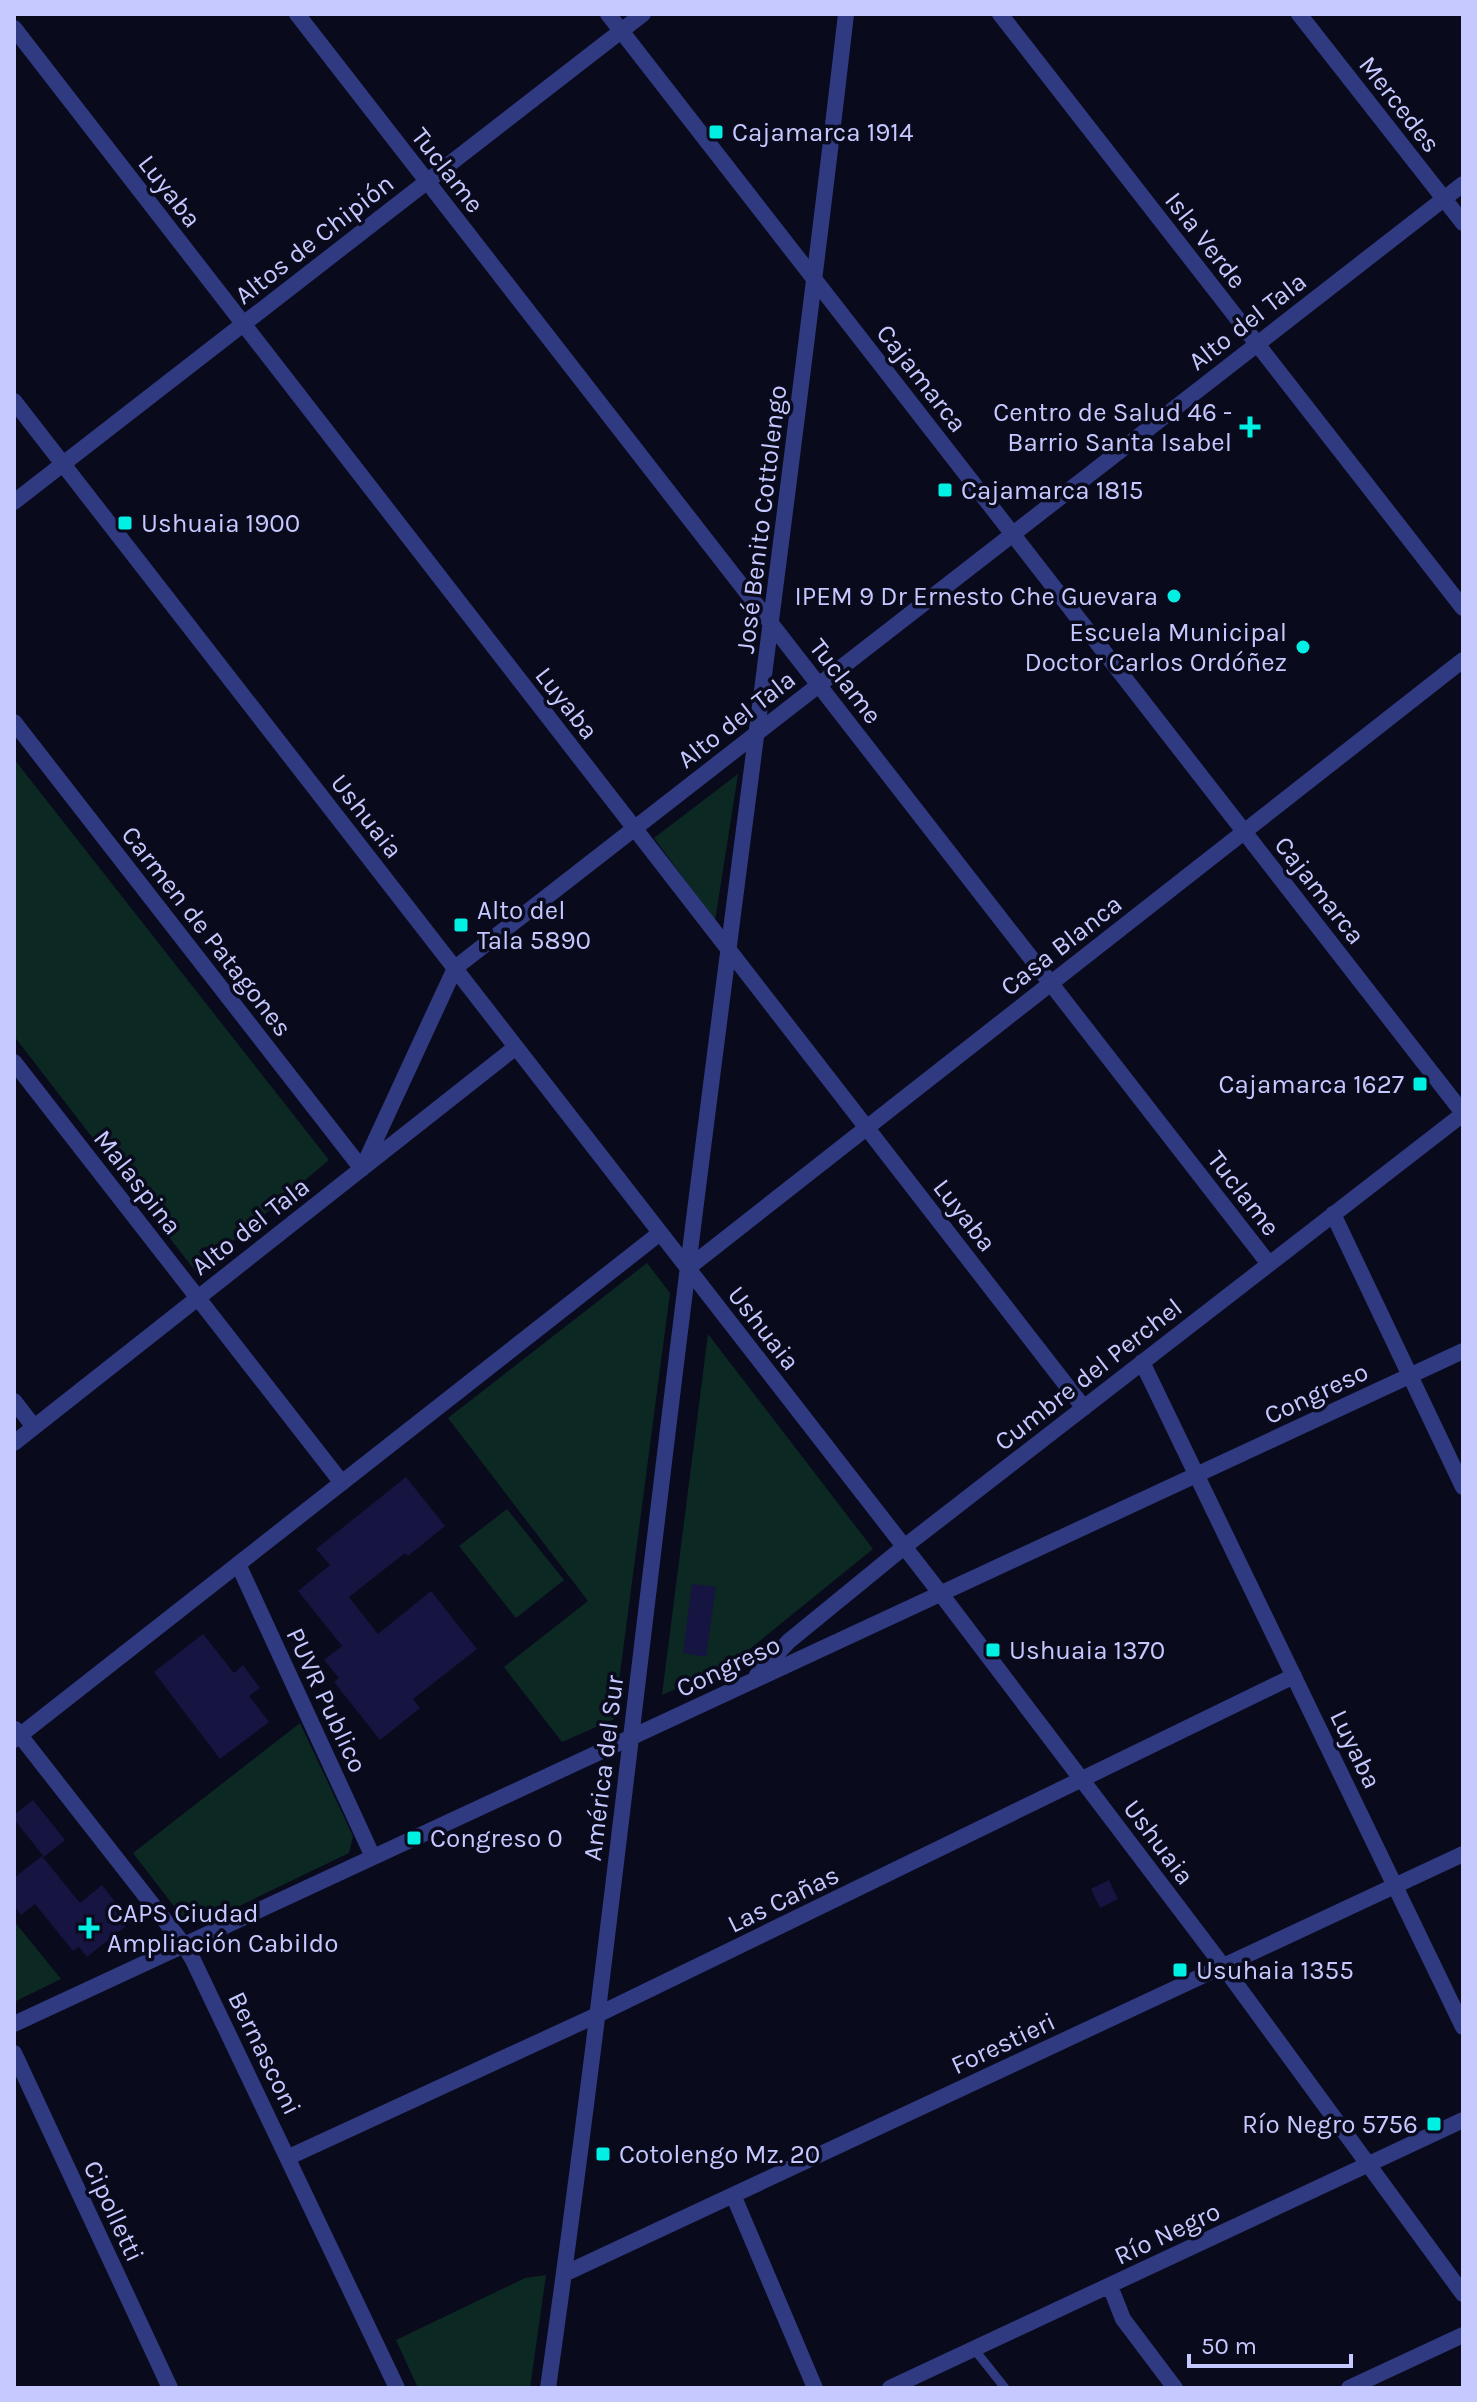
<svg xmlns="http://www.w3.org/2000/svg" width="1477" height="2402" viewBox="0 0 1477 2402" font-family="Karla,sans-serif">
<rect width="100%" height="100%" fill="#0a0a1d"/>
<!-- green -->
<path fill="#0c2822" d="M 14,759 L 329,1160 L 196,1272 L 14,1036 Z
M 738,774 L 715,921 L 654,838 Z
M 647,1263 L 670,1293 L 614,1719 L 562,1742 L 504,1667 L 588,1601 L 448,1418 Z
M 708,1334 L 873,1549 L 730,1665 L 662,1695 Z
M 507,1509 L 564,1580 L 516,1618 L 459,1546 Z
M 300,1723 L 353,1836 L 349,1853 L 204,1923 L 183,1918 L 133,1853 Z
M 14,1921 L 61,1979 L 14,2002 Z
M 546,2275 L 530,2388 L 418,2388 L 396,2340 L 525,2278 Z"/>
<!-- building -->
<path fill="#161440" d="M 406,1477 L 445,1526 L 408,1556 L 405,1553 L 349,1597 L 378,1634 L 431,1591 L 477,1649 L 413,1699 L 420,1708 L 380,1740 L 334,1682 L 339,1678 L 324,1660 L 342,1646 L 298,1591 L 330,1565 L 316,1549 Z
M 692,1584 L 716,1587 L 706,1657 L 683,1653 Z
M 203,1634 L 234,1673 L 243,1665 L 260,1688 L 249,1696 L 269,1722 L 220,1759 L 154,1672 Z
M 33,1800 L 65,1840 L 44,1857 L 14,1819 L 14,1815 Z
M 42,1856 L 80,1903 L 102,1885 L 131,1922 L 87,1957 L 79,1947 L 73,1951 L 35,1904 L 21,1915 L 14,1906 L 14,1878 Z
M 1109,1880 L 1118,1899 L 1100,1908 L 1091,1889 Z"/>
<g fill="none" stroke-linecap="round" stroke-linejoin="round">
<!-- lane -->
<path stroke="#303a81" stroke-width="9" d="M 974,2349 L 1005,2388"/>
<!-- street -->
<path stroke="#303a81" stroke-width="16" d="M 297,14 L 1269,1264
M 608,14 L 1463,1113
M 1000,14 L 1463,608
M 1299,14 L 1463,223
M 14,28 L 1084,1408
M 14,401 L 941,1594 L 1223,1966 L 1463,2294
M 14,502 L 643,14
M 14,722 L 362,1169 L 455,968 L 1463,184
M 14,1062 L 342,1483
M 1333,1214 L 1463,1487
M 688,1268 L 1463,660
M 1142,1362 L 1463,2027
M 14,1401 L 34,1427
M 14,1443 L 516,1047
M 238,1564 L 373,1857
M 757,1675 L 789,1641 L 904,1547 L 1463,1114
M 15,1729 L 184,1945 L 193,1960 L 397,2388
M 14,1740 L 660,1233
M 14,2024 L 1463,1351
M 14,2053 L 170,2388
M 289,2157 L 595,2016 L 1294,1676
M 734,2197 L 815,2388
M 564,2274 L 1463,1854
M 1110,2286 L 1123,2319 L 1175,2388
M 548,2388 C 601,2015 641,1640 688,1267 C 740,849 798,432 846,14
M 890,2388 L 1463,2120
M 1349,2388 L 1463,2335"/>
</g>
<!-- markers -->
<g fill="#00f1e3" stroke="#0a0a1d" stroke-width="3">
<rect x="708" y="124" width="16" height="16" rx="4"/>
<path d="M1246 415h8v8h8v8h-8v8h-8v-8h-8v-8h8z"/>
<rect x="937" y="482" width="16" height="16" rx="4"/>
<rect x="117" y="515" width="16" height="16" rx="4"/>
<circle cx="1174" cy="596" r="8"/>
<circle cx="1303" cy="647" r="8"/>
<rect x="453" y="917" width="16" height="16" rx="4"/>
<rect x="1412" y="1076" width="16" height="16" rx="4"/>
<rect x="985" y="1642" width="16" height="16" rx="4"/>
<rect x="406" y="1830" width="16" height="16" rx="4"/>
<path d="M85 1916h8v8h8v8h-8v8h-8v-8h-8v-8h8z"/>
<rect x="1172" y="1962" width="16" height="16" rx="4"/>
<rect x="1426" y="2116" width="16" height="16" rx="4"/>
<rect x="595" y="2146" width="16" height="16" rx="4"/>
</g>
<g text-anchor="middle" stroke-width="7" stroke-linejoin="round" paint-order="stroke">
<!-- street labels -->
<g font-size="26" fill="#c6c9ff" stroke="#0a0a1d">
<text transform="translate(1400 104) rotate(52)" y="9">Mercedes</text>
<text transform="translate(448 170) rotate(52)" y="9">Tuclame</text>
<text transform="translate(170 191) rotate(52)" y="9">Luyaba</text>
<text transform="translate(314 239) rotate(-38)" y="9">Altos de Chipión</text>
<text transform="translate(1206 240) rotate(52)" y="9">Isla Verde</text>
<text transform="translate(1247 321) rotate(-38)" y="9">Alto del Tala</text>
<text transform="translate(922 378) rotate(52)" y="9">Cajamarca</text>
<text transform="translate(761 519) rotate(-83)" y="9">José Benito Cottolengo</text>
<text transform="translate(846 681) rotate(52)" y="9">Tuclame</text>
<text transform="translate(567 703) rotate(52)" y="9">Luyaba</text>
<text transform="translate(736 719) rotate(-38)" y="9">Alto del Tala</text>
<text transform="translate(367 816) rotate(52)" y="9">Ushuaia</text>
<text transform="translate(1320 890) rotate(52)" y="9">Cajamarca</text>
<text transform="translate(207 931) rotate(52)" y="9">Carmen de Patagones</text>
<text transform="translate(1061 945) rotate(-38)" y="9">Casa Blanca</text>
<text transform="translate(138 1182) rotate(52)" y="9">Malaspina</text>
<text transform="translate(1244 1193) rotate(52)" y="9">Tuclame</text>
<text transform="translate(965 1215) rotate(52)" y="9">Luyaba</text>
<text transform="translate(250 1226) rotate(-38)" y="9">Alto del Tala</text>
<text transform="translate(764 1328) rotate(52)" y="9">Ushuaia</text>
<text transform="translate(1088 1374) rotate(-38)" y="9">Cumbre del Perchel</text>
<text transform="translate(1316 1393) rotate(-25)" y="9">Congreso</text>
<text transform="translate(728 1666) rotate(-25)" y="9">Congreso</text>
<text transform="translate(327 1700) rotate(65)" y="9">PUVR Publico</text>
<text transform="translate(1356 1749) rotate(64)" y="9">Luyaba</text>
<text transform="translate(603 1768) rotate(-83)" y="9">América del Sur</text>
<text transform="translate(1159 1842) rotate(53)" y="9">Ushuaia</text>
<text transform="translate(783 1899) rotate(-26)" y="9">Las Cañas</text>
<text transform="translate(1003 2043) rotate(-25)" y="9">Forestieri</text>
<text transform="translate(265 2053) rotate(64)" y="9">Bernasconi</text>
<text transform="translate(114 2211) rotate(65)" y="9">Cipolletti</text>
<text transform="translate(1167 2233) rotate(-25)" y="9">Río Negro</text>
</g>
<!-- poi labels -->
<g font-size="26" fill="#c6c9ff" stroke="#0a0a1d" text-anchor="start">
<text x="732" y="141">Cajamarca 1914</text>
<text x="1232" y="421" text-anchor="end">Centro de Salud 46 -<tspan x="1232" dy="30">Barrio Santa Isabel</tspan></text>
<text x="961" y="499">Cajamarca 1815</text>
<text x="141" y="532">Ushuaia 1900</text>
<text x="1158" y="605" text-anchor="end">IPEM 9 Dr Ernesto Che Guevara</text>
<text x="1287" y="641" text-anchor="end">Escuela Municipal<tspan x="1287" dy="30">Doctor Carlos Ordóñez</tspan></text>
<text x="477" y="919">Alto del<tspan x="477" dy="30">Tala 5890</tspan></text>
<text x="1404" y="1093" text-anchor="end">Cajamarca 1627</text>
<text x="1009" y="1659">Ushuaia 1370</text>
<text x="430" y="1847">Congreso 0</text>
<text x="107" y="1922">CAPS Ciudad<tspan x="107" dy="30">Ampliación Cabildo</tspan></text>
<text x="1196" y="1979">Usuhaia 1355</text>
<text x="1418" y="2133" text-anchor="end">Río Negro 5756</text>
<text x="619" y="2163">Cotolengo Mz. 20</text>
</g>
</g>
<!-- border -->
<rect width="1477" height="2402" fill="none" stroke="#c6c9ff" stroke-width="32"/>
<!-- scale -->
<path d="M1189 2354v12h162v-12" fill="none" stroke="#c6c9ff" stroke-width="4"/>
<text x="1201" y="2354" font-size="24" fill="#c6c9ff" stroke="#0a0a1d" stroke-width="6" paint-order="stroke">50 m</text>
</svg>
